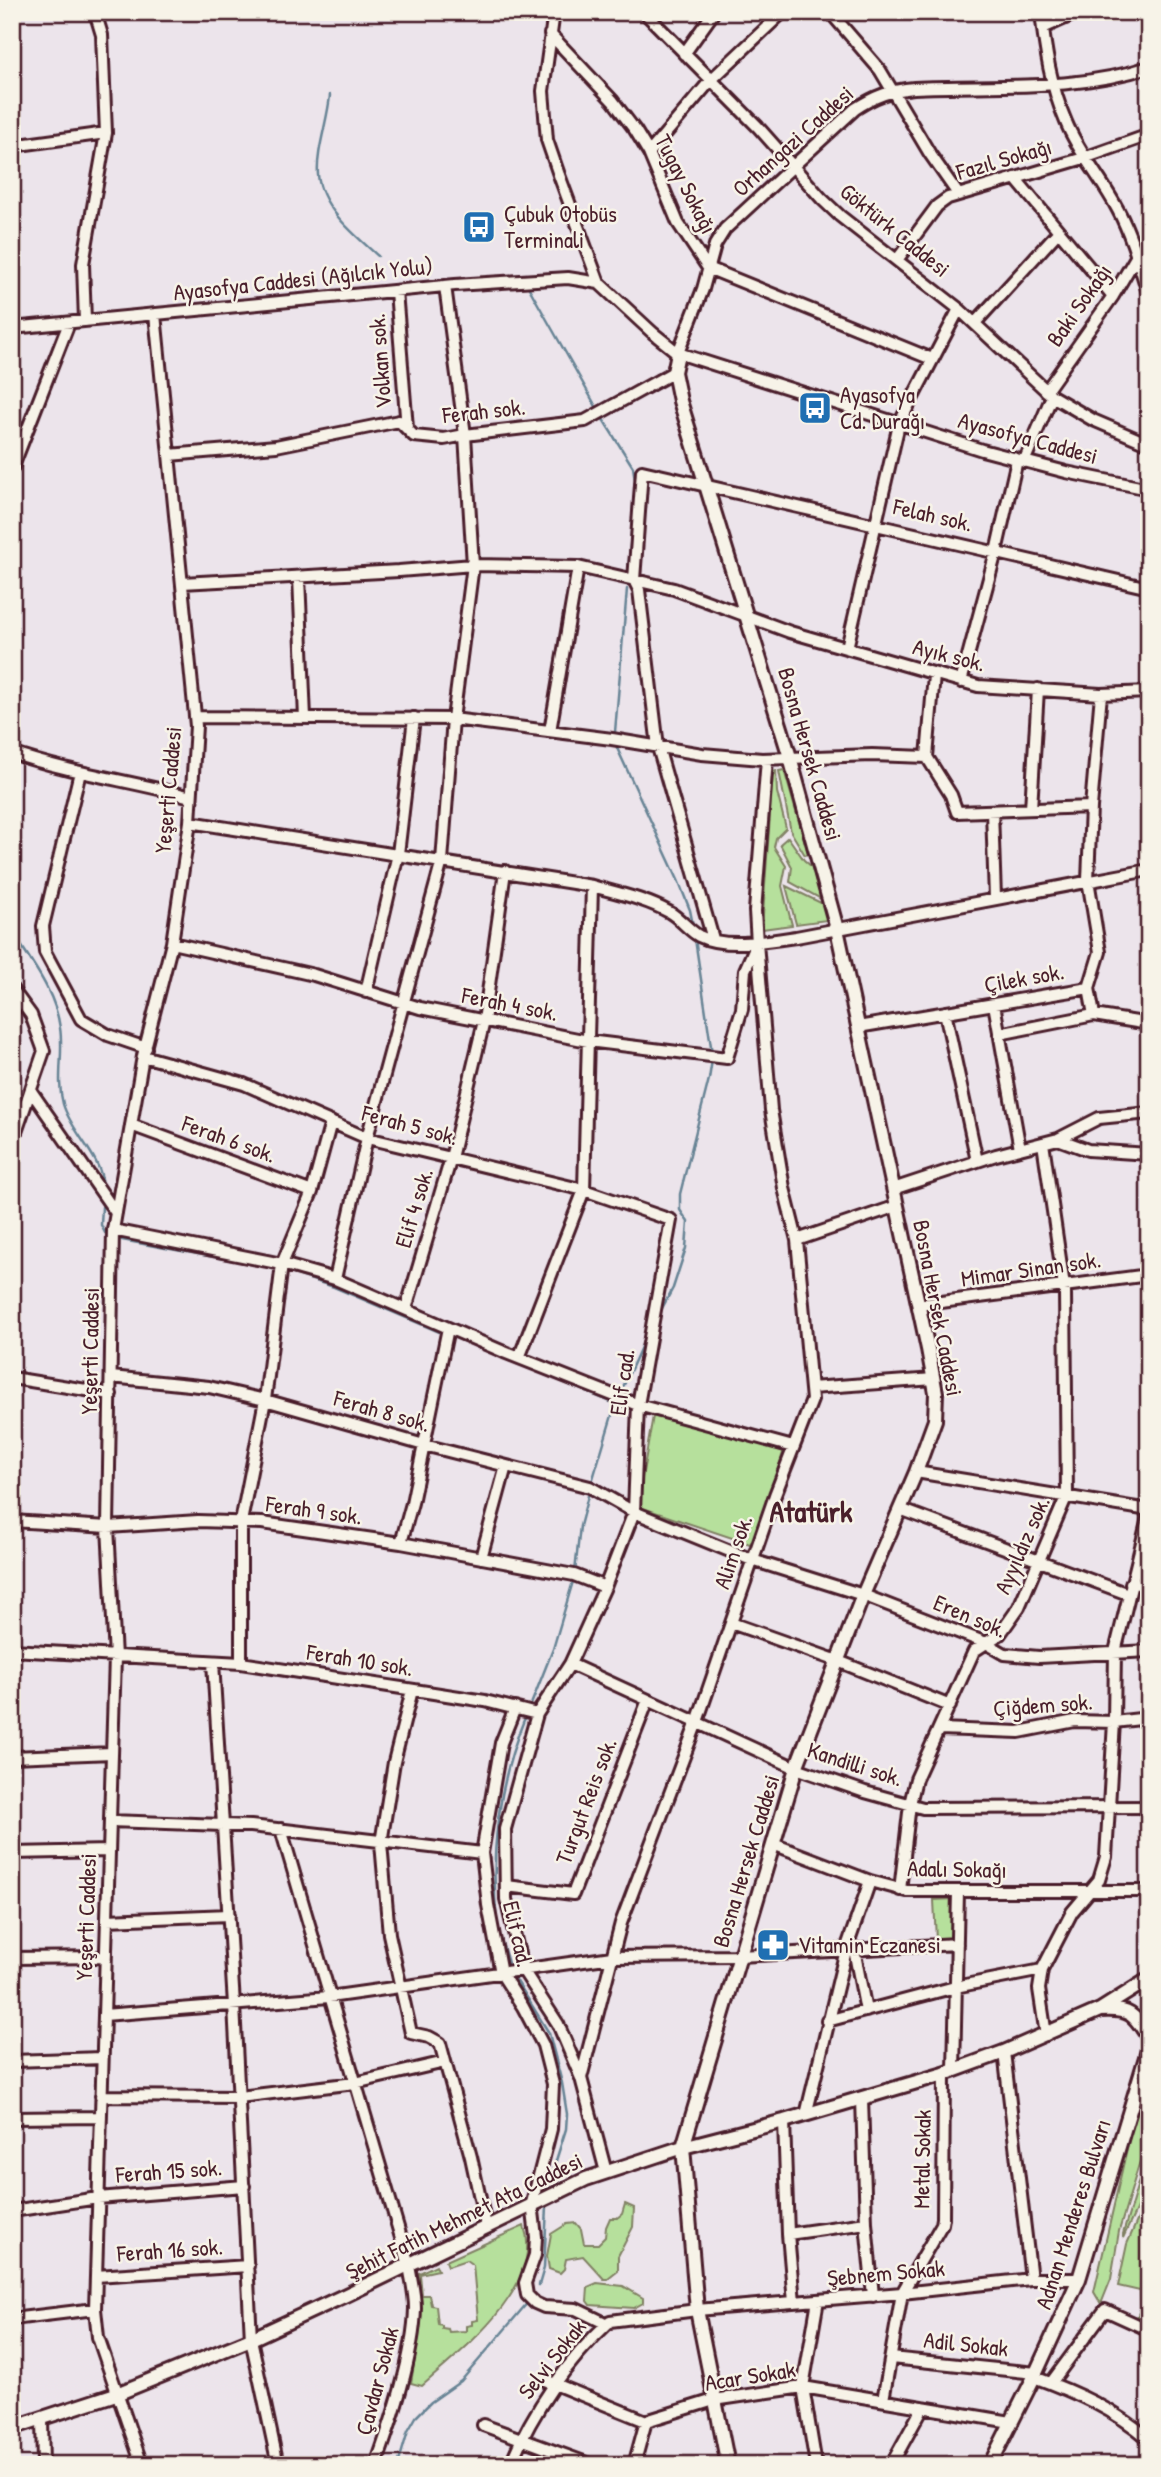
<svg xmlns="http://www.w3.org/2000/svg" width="1161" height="2477" viewBox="0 0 1161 2477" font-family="'Patrick Hand',sans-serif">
<rect width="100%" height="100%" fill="#ece4eb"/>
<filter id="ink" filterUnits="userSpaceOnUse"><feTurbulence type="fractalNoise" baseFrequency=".0143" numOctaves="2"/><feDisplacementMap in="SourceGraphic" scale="14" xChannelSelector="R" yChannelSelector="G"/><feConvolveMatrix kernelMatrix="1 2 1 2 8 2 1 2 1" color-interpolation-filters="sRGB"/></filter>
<g filter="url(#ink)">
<!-- green -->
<path fill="#b6e09c" stroke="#808064" stroke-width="2" d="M 784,770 L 808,853 L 808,854 L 805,855 L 791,832 L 779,771 Z
M 776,771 L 777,792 L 786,828 L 776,838 L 774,847 L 786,866 L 782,886 L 792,925 L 762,929 L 773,772 Z
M 788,837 L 804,860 L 812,867 L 821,899 L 790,882 L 792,867 L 780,844 Z
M 786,886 L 823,904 L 827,920 L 796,924 Z
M 653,1416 L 784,1450 L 753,1545 L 637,1506 Z
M 955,1899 L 952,1940 L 936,1940 L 934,1900 Z
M 1149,2079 L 1149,2131 L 1119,2231 L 1111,2279 L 1101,2304 L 1094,2292 L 1131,2131 Z
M 1149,2146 L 1149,2183 L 1123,2238 L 1123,2234 Z
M 1149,2193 L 1149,2326 L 1136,2320 L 1141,2307 L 1140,2291 L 1118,2286 L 1127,2244 Z
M 625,2204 L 634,2208 L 633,2227 L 618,2256 L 618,2271 L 608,2279 L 604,2279 L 583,2256 L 566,2259 L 564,2269 L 560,2273 L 549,2269 L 547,2256 L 551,2234 L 567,2224 L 576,2223 L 581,2229 L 584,2244 L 598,2244 L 605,2237 L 606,2227 L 610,2218 L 617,2218 L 622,2214 Z
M 524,2226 C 545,2287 461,2351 422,2386 L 411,2383 L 421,2320 L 419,2273 L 436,2265 L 438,2270 L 420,2274 L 422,2295 L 429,2295 L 431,2305 L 436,2306 L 438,2324 L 442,2325 L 442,2328 L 448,2329 L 449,2332 L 466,2331 L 466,2326 L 472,2325 L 472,2321 L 478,2320 L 473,2265 L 466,2260 L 448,2266 L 446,2261 Z
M 597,2283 L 623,2286 L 643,2298 L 643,2303 L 634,2308 L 590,2305 L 587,2301 L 588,2287 Z"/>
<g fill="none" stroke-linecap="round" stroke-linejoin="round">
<!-- stream -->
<path stroke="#688495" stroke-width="2.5" d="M 330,95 C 328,120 316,151 318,175 C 321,208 355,235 378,256
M 529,288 L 598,410
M 601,416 L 633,467 L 635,480 L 628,573
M 615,732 L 627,589
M 617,748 L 678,880 L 690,910 L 693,925
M 12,931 C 31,962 55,991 60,1028 C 64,1053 56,1079 63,1104 C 72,1134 101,1155 103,1186
M 695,939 L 712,1053
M 102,1207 L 101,1225 L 105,1233
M 122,1240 L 273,1268
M 291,1273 L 334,1287 L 442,1333
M 659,1314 L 673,1288 L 686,1248 L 688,1222 L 680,1210 L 680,1194 L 709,1079 L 712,1060
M 451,1336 L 616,1404
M 619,1396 L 645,1338
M 592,1482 L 616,1402
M 575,1572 L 580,1526 L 589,1492
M 530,1707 L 553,1649 L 574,1578
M 497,1923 C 490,1855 498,1783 524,1720
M 498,1929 L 510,1970
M 513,1975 L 549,2033 L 562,2083 L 567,2114 L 566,2129 L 547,2189
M 539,2285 L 544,2268 L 547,2206
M 398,2465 L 408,2431 L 416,2417 L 431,2402 L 461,2381 L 529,2301"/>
<defs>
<path id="minor" d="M 554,12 L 543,91 L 547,140 L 559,175 L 599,283 L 653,333 L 678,353 L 982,450 L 1066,472 L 1149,489
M 644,12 L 758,127 L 822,199 L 840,216 L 959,309 L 1052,396 L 1093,420 L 1149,444
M 830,12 L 880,70 L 930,154 L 958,194
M 1041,12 C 1045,50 1051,87 1066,122 C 1079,154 1102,179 1118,210 C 1132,236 1140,267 1149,296
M 1043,28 L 1079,12
M 550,34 L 613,101 L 635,130 L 649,153 L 678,223 L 708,268 L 932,359
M 684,54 L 714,12
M 12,146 L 106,133
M 649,153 L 711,80 L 783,12
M 1015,178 L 1113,296
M 897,260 L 937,206 L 948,198 L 1084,158 L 1149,135
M 396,291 L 407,428
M 85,321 L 83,264 L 106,133 L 102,35 L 95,12
M 975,323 L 1059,231
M 12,328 L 455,285 L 568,278 L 599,283
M 678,353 L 703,289 L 715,245 L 725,229 L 855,109 C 875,96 891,90 914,88 C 993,84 1073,92 1149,67
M 1046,391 L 1113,296 L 1136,257 L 1149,246
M 169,455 L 276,446 L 399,421 L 414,436 L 444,439 L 465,435 L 585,421 L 674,372
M 1024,462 L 1052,396
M 12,469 L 69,323
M 299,577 L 305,718
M 182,583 L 399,571 L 473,565 L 578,567 L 674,589 L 790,632 L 978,686 L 1101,694 L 1149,692
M 847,648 L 899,424 L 959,309
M 961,682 L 996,552 L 1017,460
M 195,717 L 453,719 L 612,739 L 702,754 L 762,759 L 872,755 L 927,757 L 951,795 L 957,812 L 1091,807 L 1088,880 L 1100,952 L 1089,988 L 858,1027
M 550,731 L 578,567
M 12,753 C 70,773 132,781 191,797
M 927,757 L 934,675
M 80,772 L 43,926 L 45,952 L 81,1019 L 108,1035 L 146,1048
M 1091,807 L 1101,694
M 1031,809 L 1038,689
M 992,811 L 995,898
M 190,822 L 592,886 C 617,893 646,899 669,912 C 680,918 688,930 699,936 C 725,949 769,941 796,937 L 1149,870
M 713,939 L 658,747 L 639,590 L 634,580 L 642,471 L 1149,588
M 172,943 L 314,975 L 420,1008 L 588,1041 L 727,1058 L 742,1009 L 745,970 L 756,945
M 12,989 L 31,1015 L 44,1051 L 12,1144
M 366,992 L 398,854 L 414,718
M 994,1004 L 1020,1149
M 945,1012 L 977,1161
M 1094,1015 L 1149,1024
M 999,1034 L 1094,1015 L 1089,988
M 143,1056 L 244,1084 L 367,1138 L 584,1190 L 671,1220 L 638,1405 L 634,1512 L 605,1587 L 570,1664 L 537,1714 L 505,1829 L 506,1899 L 523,1970 L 558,2024 L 581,2078 L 606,2172
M 31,1091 L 116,1213
M 131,1125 L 312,1192
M 1058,1139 L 1088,1150 L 1149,1154
M 893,1189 L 996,1155 L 1058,1139 L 1099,1118 L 1149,1113
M 113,1230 L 282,1264 L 335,1279 L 504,1352 L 638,1405 L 793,1447
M 797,1240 L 897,1206
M 335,1279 L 367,1138 L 442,861 L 453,719 L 473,565 L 465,435 L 445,286
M 918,1305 L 1149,1275
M 406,1309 L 451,1158 L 484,1021 L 505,871
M 519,1358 L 584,1190 L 592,886
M 111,1377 L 209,1387 L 265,1400 L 424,1445 L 590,1487 L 634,1512 L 752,1560 L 863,1595 L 986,1643 L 1005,1654 L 1039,1657 L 1149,1651
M 12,1378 L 111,1394
M 811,1388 L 934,1379
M 916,1472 L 1149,1510
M 900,1509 L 1128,1594
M 12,1521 L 108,1527 L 198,1521 L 262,1523 L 401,1543 L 574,1575 L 605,1587
M 401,1543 L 412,1503 L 448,1328
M 481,1558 L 506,1466
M 1131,1583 L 1149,1584
M 731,1623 L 838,1661 L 950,1706
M 12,1650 L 241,1663 L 485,1701 L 537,1714
M 213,1662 L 234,2005 L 251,2339 L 278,2465
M 241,1663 L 241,1522 L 265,1400 L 282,1264 L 312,1192 L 331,1122
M 570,1664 L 796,1768 L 865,1792 L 923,1808 L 1149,1807
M 412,1690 L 394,1762 L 381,1843 L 389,1934 L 411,2033 L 429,2037 L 440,2043 L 471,2157 L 486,2226
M 515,1708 L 501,1743 L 482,1853 L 488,1905 L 501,1973 L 523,2007 L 543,2045 L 553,2084 L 551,2129 L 532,2203 L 536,2237 L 535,2255 L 525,2283 L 527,2295 L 535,2303 L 544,2307 L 576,2309 L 607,2324
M 940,1729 L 1019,1732 L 1075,1721 L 1114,1722 L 1149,1718
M 12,1757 L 112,1753
M 110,1821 L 251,1826 L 482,1853
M 281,1829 L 409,2265 C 411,2279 415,2293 415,2308 C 414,2355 392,2420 376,2465
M 773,1844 L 870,1881 L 907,1891 L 1149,1891
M 12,1853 L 109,1851
M 506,1886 L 573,1894 L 648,1700
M 900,1890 L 910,1804 L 916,1779 L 974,1651 L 1000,1634 L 1019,1607 L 1067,1495 L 1065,1293 L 1043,1143
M 107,1920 L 229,1915
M 854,1949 L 866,2011
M 12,1958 L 105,1957
M 104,2015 L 329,1997 L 612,1957 L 739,1956 L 957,1944
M 827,2021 L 955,1987 L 1042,1970
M 1046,2035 L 1039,1989 L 1042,1970 L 1072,1912 L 1099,1880 L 1106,1857 L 1114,1722 L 1115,1652 L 1149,1514
M 1004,2052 L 1031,2279
M 12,2061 L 102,2058
M 954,2070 L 958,1892
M 581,2078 L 621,1923 L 697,1722 L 775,1495 L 812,1400 L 797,1240 L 784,1188 L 771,1110 L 757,943 L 755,911 L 767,759
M 101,2096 L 239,2097 L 355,2083 L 445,2062
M 862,2099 L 866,2223 L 873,2296
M 806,2115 L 846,1950 L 870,1881
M 12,2118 L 101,2117
M 784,2121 L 788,2234 L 794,2302
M 12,2211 L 98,2198 L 244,2186
M 788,2234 L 866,2223
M 96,2276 L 248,2266
M 12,2319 L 95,2309
M 891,2358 L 1036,2373
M 1034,2377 C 1075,2392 1116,2410 1149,2439
M 545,2380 L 646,2421 L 714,2400 L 803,2387 L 1011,2422
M 1051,2383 L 1105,2310 L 1149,2330
M 883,2400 L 902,2293 L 942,2224 L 943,2218 L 944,2074
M 42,2419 L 43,2465
M 483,2425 L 592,2465
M 142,2465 L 98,2337 L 95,2309 L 115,1657 L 108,1527 L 113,1230 L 143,1056 L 172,943 L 190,822 L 196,726 L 155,314
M 510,2465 C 533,2411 567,2361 610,2321 L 697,2310 L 902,2293 L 1031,2279 L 1079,2279
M 634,2465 L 646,2421
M 816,2465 L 803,2387 L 818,2300
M 891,2465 L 923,2407"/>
<path id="major" d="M 678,353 L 674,372 L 680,401 L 789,754 L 837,929 L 928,1349 L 936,1393 L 935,1420 L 916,1472 L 863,1595 L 796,1768 L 683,2147 L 697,2310 L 728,2465
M 1149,1979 L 1100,2010 C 1130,2008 1134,2014 1149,2038
M 12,2428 L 119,2393 L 251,2339 L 346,2295 L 586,2179 L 683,2147 L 784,2121 L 944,2074 L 1004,2052 L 1100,2010
M 990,2465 L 1034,2377 L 1079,2279 L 1149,2047"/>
</defs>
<!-- minor casing -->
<use href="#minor" stroke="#4a1f2b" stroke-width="16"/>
<!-- major casing -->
<use href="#major" stroke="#4a1f2b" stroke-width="18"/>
<!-- minor -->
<use href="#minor" stroke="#f7f3e8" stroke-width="10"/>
<!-- major -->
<use href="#major" stroke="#f7f3e8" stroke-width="12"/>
</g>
</g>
<!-- icons -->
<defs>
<symbol id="bus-square" viewBox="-11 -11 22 22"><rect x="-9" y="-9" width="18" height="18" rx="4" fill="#1f6fb2" stroke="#f7f3e8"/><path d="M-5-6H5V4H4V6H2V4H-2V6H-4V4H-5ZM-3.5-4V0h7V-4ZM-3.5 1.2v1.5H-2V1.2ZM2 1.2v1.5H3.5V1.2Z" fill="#fff"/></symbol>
<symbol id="pharmacy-square" viewBox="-11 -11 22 22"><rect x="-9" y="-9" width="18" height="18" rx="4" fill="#1f6fb2" stroke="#f7f3e8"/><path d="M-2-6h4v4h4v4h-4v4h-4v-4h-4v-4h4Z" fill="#fff"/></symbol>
</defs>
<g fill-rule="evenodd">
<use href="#bus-square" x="460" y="208" width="38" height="38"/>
<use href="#bus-square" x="796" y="389" width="38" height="38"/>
<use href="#pharmacy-square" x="754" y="1926" width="38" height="38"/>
</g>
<g text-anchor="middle" stroke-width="5" stroke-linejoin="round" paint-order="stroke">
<!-- street labels -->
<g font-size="23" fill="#4a1f2b" stroke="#f7f3e8">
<text transform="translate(793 141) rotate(-42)" y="8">Orhangazi Caddesi</text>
<text transform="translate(1004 159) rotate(-16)" y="8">Fazıl Sokağı</text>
<text transform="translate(686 184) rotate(63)" y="8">Tugay Sokağı</text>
<text transform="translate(895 230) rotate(39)" y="8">Göktürk Caddesi</text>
<text transform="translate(303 279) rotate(-6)" y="8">Ayasofya Caddesi (Ağılcık Yolu)</text>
<text transform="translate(1079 305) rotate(-55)" y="8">Baki Sokağı</text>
<text transform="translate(380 361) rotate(-94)" y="8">Volkan sok.</text>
<text transform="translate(484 411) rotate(-6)" y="8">Ferah sok.</text>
<text transform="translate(1028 438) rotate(15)" y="8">Ayasofya Caddesi</text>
<text transform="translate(933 515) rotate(13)" y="8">Felah sok.</text>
<text transform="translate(949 655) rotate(14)" y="8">Ayık sok.</text>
<text transform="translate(810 754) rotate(74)" y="8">Bosna Hersek Caddesi</text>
<text transform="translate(168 790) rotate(-85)" y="8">Yeşerti Caddesi</text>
<text transform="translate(1024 978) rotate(-10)" y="8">Çilek sok.</text>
<text transform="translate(510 1004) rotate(11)" y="8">Ferah 4 sok.</text>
<text transform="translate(410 1125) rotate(15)" y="8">Ferah 5 sok.</text>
<text transform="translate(229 1139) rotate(20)" y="8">Ferah 6 sok.</text>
<text transform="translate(414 1208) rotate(-73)" y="8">Elif 4 sok.</text>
<text transform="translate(1031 1269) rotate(-8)" y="8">Mimar Sinan sok.</text>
<text transform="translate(938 1308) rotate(79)" y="8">Bosna Hersek Caddesi</text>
<text transform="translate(90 1351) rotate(-89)" y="8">Yeşerti Caddesi</text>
<text transform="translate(622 1382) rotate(-82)" y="8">Elif cad.</text>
<text transform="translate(382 1411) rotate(16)" y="8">Ferah 8 sok.</text>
<text transform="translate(314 1510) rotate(8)" y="8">Ferah 9 sok.</text>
<text transform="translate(1022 1545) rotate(-66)" y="8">Ayyıldız sok.</text>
<text transform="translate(733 1552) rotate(-71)" y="8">Alim sok.</text>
<text transform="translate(970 1616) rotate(23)" y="8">Eren sok.</text>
<text transform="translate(360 1660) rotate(9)" y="8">Ferah 10 sok.</text>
<text transform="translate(1043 1705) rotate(-4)" y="8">Çiğdem sok.</text>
<text transform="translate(855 1764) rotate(18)" y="8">Kandilli sok.</text>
<text transform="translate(586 1801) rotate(-69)" y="8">Turgut Reis sok.</text>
<text transform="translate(746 1861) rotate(-73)" y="8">Bosna Hersek Caddesi</text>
<text transform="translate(957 1869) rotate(1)" y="8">Adalı Sokağı</text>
<text transform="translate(86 1917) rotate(-88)" y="8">Yeşerti Caddesi</text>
<text transform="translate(518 1934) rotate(77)" y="8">Elif cad.</text>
<text transform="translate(922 2159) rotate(-89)" y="8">Metal Sokak</text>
<text transform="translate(169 2171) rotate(-4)" y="8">Ferah 15 sok.</text>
<text transform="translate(1073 2214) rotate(-72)" y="8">Adnan Menderes Bulvarı</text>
<text transform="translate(464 2216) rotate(-26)" y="8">Şehit Fatih Mehmet Ata Caddesi</text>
<text transform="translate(170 2250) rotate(-4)" y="8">Ferah 16 sok.</text>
<text transform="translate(886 2273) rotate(-5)" y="8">Şebnem Sokak</text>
<text transform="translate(966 2344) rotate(6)" y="8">Adil Sokak</text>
<text transform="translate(552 2359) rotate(-52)" y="8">Selvi Sokak</text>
<text transform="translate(750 2376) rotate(-9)" y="8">Acar Sokak</text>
<text transform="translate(377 2381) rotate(-75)" y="8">Çavdar Sokak</text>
</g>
<!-- poi labels -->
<g font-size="23" fill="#4a1f2b" stroke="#f7f3e8" text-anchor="start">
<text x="504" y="222">Çubuk Otobüs<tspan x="504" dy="26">Terminali</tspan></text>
<text x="840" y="403">Ayasofya<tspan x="840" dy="26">Cd. Durağı</tspan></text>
<text x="798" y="1953">Vitamin Eczanesi</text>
</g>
<!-- district labels -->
<g font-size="30" font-weight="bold" fill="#4a1f2b" stroke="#f7f3e8">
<text x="811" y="1522">Atatürk</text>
</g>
</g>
<!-- margin -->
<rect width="1161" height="2477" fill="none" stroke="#f7f3e8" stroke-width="42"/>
<rect x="21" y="21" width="1119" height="2435" fill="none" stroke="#4a1f2b" stroke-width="2.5" filter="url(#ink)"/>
</svg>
